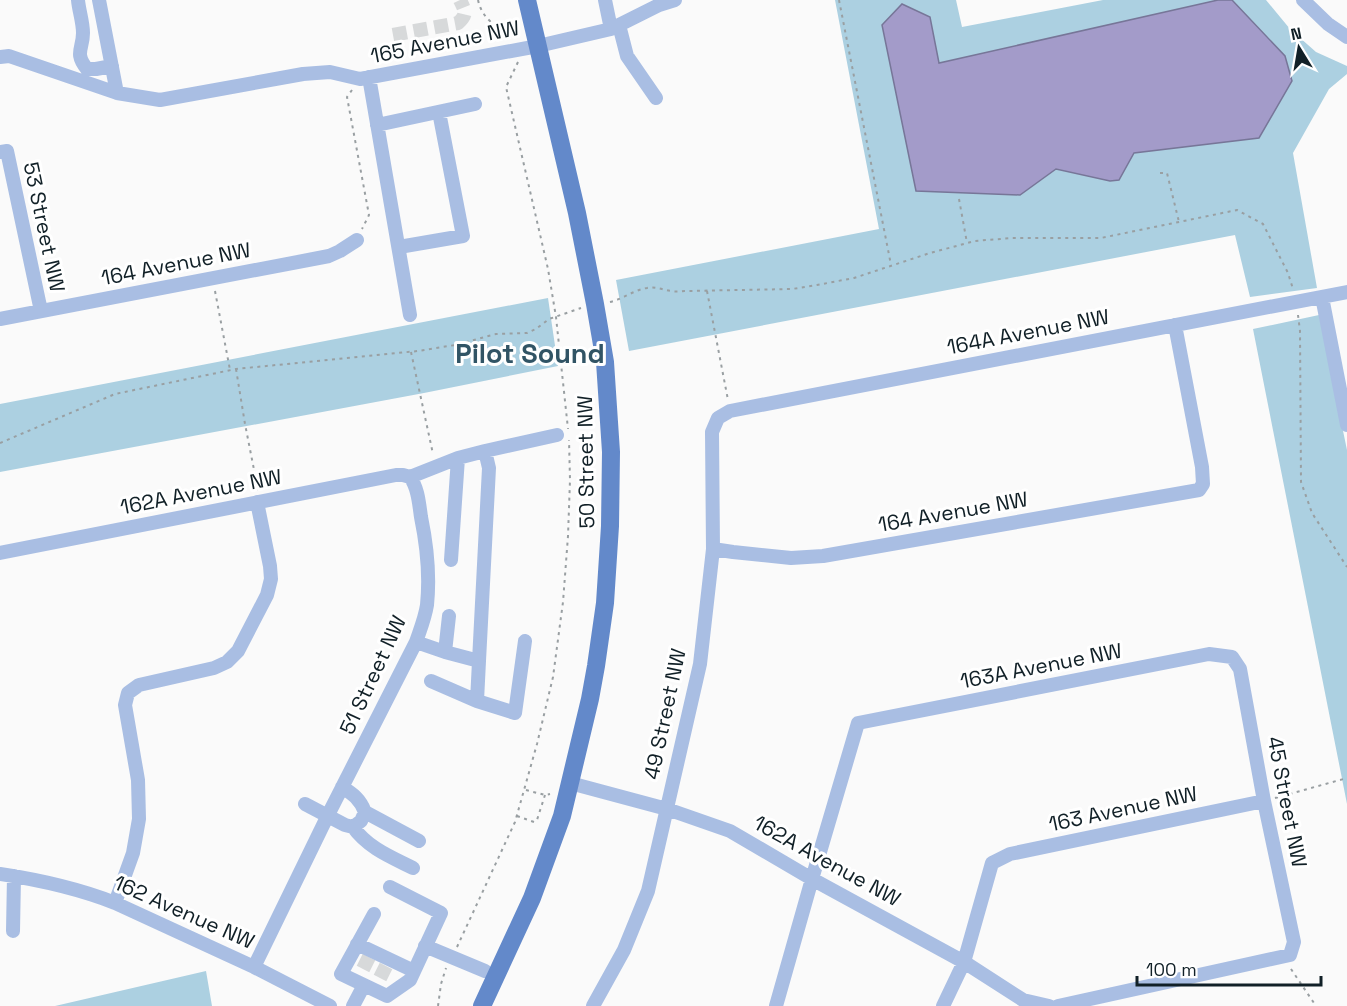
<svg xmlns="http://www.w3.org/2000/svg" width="1347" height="1006" viewBox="0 0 1347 1006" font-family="'Space Grotesk',sans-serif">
<rect width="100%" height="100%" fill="#fafafa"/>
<!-- green -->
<path fill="#acd0e1" d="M 835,0 L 956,0 L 962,27 L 1103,0 L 1266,0 L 1290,29 L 1316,52 L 1347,66 L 1347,74 L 1329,89 L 1293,153 L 1317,288 L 1250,297 L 1235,235 L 629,351 L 616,280 L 879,229 Z
M 548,298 L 558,366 L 424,393 L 0,472 L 0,404 Z
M 1319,315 L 1347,450 L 1347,804 L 1253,329 Z
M 206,971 L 212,1006 L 55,1006 Z"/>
<!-- water -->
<path fill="#a39bc9" stroke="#777698" stroke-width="1.5" d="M 1218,0 L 1232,0 L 1285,56 L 1292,81 L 1259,138 L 1134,153 L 1119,180 L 1110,181 L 1056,169 L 1020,195 L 916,191 L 882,25 L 902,4 L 930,17 L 939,63 Z"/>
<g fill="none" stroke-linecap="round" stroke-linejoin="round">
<!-- minor-tunnel -->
<path stroke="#d7d9da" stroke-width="14" stroke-dasharray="14 7" stroke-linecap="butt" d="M 393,35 L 458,23 C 468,14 465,11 460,0
M 363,969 L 369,957
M 380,978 L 386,966"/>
<!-- path -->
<path stroke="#999fa2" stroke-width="2" stroke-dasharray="3 4.5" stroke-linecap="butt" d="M 478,0 C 480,9 484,16 491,22 C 498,29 506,31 509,40
M 839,0 L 891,265
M 518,62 L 506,87 L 548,269 L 556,317 L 568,429
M 352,90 L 347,97 L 369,215 L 362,229
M 1160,173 L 1167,173 L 1179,222
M 959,199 L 967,243
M 215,291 L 230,370
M 707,291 L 728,400
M 610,302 C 623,299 634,290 647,288 C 656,286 663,290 671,291 C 676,292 681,291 686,291 L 792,289 L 817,285 L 854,278 L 930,253 L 975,241 L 1012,238 L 1101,238 L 1237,210 L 1263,224 L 1288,273 L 1293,289
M 1298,315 L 1300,331 L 1301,482 L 1312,513 L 1347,567
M 411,352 L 433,454
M 236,369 L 245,424 L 258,490
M 0,443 L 115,394 L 236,369 L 418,351 L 455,345 L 496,334 L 527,333 L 536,329 L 549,319 L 581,308
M 526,790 L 545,795 L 550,794
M 1275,798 L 1347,778
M 517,816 L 534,822 L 537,820 L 545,795
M 457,947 L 515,822 L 537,744 L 553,677 L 563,602 L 568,536 L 570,480 L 569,440
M 1291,969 L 1316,1006
M 438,1006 L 441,984 L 446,968"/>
<!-- minor -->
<path stroke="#a9bee3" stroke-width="14" d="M 78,0 C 79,11 83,22 83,33 C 83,49 74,53 87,69 L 96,69 L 112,66
M 99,0 L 117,93
M 605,0 L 611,29
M 1303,0 L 1328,24 L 1347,37
M 619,25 L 627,56 L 656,98
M 0,57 L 9,56 L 117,93 L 160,100 L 303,74 L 330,72 L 360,79 L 538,46 L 611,29 L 659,5 L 675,0
M 369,77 L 410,315
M 377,125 L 475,104
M 0,152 L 7,151 L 41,311
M 399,247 L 463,236 L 439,112
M 1322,297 L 1347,425
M 0,319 L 329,256 L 340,251 L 357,240
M 485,451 L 557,435
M 410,477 L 458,458 L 485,451 L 489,468 L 479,661 L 445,652 L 416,642
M 713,549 L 733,552 L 791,558 L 823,556 L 1199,490 L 1203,484 L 1202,467 L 1175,325
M 0,553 L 396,475 L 403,475 L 410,477
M 451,560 L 458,458
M 445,652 L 449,616
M 431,681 L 477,701 L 479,661
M 477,701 L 515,713 L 525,641
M 570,783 L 667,809 L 730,831 L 812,879 L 964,962 L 1023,1000 L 1049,1006
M 305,804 L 345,825 L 353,827 L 361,821 L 365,812 C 360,799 353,794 342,787
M 365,812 L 419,841
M 353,827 C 368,848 391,857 413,868
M 0,874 C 40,880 77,888 115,903 L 254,967 L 330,1006
M 115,903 L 133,853 L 139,819 L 138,780 L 125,705 L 128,693 L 139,685 L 214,668 L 227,662 L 238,651 L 267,595 L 271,579 L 270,566 L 257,502
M 13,931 L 14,876
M 357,944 L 414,971
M 425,946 L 485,971
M 254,967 L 328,815 L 416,642 C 420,630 425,618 427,605 C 430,576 427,546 421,517 C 419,503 418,488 410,477
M 364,985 L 341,974 L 374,914
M 353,1006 L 364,985 L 387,996 L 410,980 L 441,913 L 390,887
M 593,1006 L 624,950 L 648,891 L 700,664 L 713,549 L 712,432 L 718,418 L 730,411 L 1347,292
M 776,1006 L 812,879 L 858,723 L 1209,654 L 1232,657 L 1240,669 L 1264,801 L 1294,942 L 1290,955 L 1058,1006
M 943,1006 L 964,962 L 992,863 L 1010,854 L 1264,801"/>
<!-- major -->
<path stroke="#6389ca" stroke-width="18" d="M 482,1006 L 532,898 L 562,816 L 590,699 L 596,666 L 605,603 L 610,526 L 611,452 L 605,362 L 595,304 L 577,213 L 527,0"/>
</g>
<g text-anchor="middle" stroke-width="6" stroke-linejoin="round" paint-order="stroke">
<!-- street labels -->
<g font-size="21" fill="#112027" stroke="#fff">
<text transform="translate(445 42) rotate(-11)" y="7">165 Avenue NW</text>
<text transform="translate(44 227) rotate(78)" y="7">53 Street NW</text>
<text transform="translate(176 264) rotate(-11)" y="7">164 Avenue NW</text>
<text transform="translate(1028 332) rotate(-11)" y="7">164A Avenue NW</text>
<text transform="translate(586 462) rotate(-91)" y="7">50 Street NW</text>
<text transform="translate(201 492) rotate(-11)" y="7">162A Avenue NW</text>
<text transform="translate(953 512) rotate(-10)" y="7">164 Avenue NW</text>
<text transform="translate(1041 666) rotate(-11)" y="7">163A Avenue NW</text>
<text transform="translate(373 675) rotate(-65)" y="7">51 Street NW</text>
<text transform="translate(665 714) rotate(-78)" y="7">49 Street NW</text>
<text transform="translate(1287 802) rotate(79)" y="7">45 Street NW</text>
<text transform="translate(1123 809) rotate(-12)" y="7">163 Avenue NW</text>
<text transform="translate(827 861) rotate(29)" y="7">162A Avenue NW</text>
<text transform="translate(184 912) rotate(24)" y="7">162 Avenue NW</text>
</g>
<!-- district labels -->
<g font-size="27" font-weight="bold" fill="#315465" stroke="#fff">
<text x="530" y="363">Pilot Sound</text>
</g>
</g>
<!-- north arrow -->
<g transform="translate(1299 48) rotate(349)" stroke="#ffffff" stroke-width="4.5" paint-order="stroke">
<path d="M0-4.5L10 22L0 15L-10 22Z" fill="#112027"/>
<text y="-9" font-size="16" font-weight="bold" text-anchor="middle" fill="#112027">N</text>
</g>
<!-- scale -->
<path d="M1137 976v9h184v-9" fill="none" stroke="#112027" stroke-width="3"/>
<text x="1146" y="976" font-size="18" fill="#112027" stroke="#ffffff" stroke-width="4.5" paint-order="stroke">100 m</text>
</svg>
